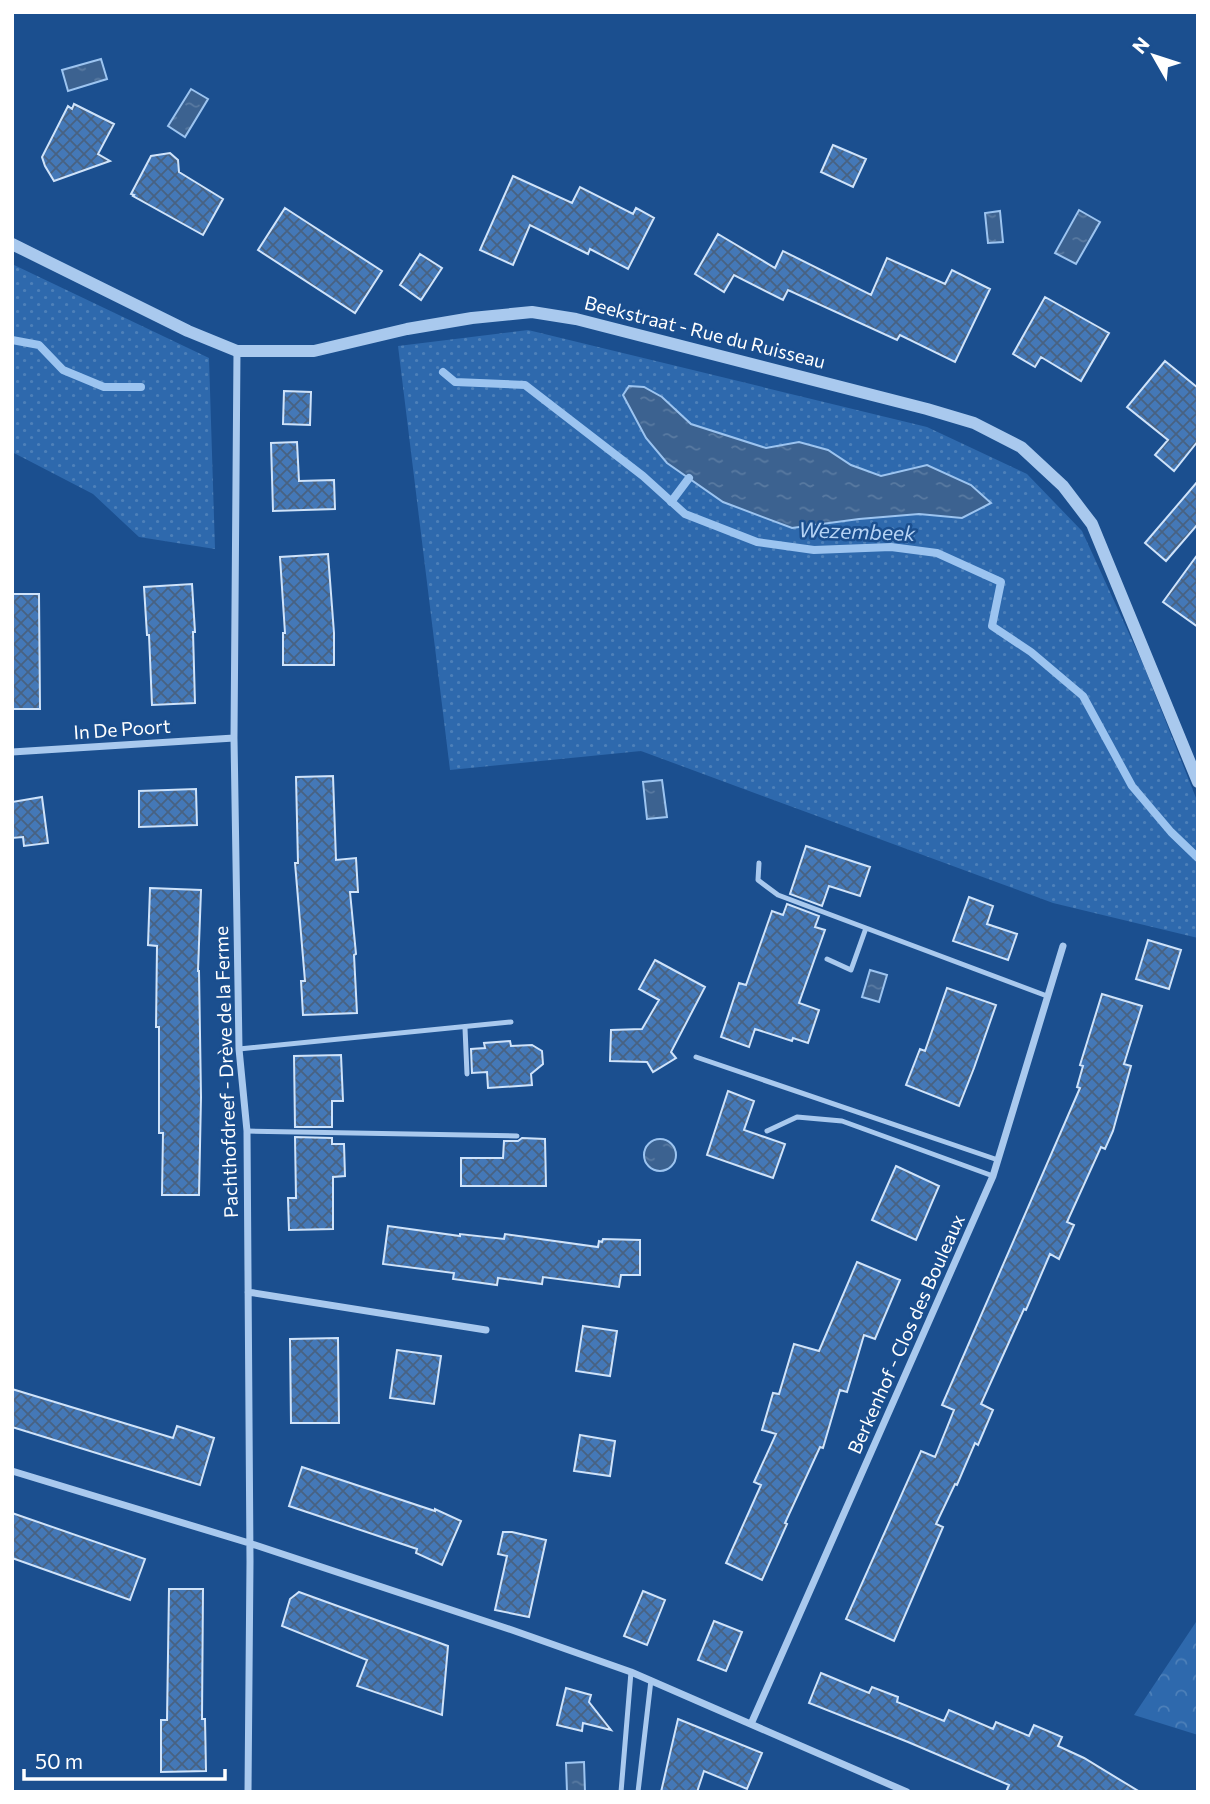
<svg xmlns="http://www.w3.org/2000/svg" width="1210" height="1804" viewBox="0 0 1210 1804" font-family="Commissioner,sans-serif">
<defs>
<pattern id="forest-crowns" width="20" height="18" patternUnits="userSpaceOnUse" patternTransform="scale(1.75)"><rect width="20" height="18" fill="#2e69ad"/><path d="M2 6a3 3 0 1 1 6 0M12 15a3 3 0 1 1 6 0" fill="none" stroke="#4d80b9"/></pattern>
<pattern id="park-dots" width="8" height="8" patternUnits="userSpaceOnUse" patternTransform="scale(1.75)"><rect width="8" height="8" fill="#2e69ad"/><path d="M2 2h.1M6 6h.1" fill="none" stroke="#4d80b9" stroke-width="1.8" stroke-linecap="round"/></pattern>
<pattern id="water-ripples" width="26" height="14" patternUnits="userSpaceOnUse" patternTransform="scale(1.75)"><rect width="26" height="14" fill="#3c6290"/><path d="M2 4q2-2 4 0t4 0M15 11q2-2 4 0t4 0" fill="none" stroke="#597aa1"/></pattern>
<pattern id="building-cross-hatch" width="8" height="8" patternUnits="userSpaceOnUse" patternTransform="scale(1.75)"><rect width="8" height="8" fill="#4478b7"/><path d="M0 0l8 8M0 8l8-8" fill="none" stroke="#486282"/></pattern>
</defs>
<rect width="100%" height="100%" fill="#1b4f8f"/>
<!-- forest -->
<path fill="url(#forest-crowns)" d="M 1198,1619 L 1198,1735 L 1134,1715 Z"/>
<!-- park -->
<path fill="url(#park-dots)" d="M 12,264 L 209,358 L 215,549 L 139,537 L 93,494 L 12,452 Z
M 528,330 L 927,427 L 1027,474 L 1082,531 L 1143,664 L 1198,803 L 1198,938 L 1053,903 L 641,751 L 450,770 L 398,346 Z"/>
<!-- water -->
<path fill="url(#water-ripples)" stroke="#9cc4f0" stroke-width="2" d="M 101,59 L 107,79 L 68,91 L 62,70 Z
M 191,89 L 208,99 L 185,137 L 168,126 Z
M 1079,210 L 1100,222 L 1076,264 L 1055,253 Z
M 1000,211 L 1003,242 L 988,243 L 985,213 Z
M 629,386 L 644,387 L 662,397 L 691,424 L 766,448 L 799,442 L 828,450 L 851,465 L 881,476 L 927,465 L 971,485 L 991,503 L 962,518 L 919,514 L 859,519 L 792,528 L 723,502 L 667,463 L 646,438 L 623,395 Z
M 662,780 L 667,817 L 647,819 L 643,782 Z
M 870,970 L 887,975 L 879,1002 L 862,997 Z
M644 1155a16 16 0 1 1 32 0a16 16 0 1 1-32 0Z
M 584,1762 L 585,1792 L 567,1792 L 566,1763 Z"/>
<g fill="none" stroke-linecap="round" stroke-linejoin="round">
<!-- stream -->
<path stroke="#9cc4f0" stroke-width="8" d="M 12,340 L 39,345 L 63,370 L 104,387 L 141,387
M 443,372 L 455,382 L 525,385 L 643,476 L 685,514 L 757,542 L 814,550 L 891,547 L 937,553 L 1001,582 L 992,626 L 1031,652 L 1083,696 L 1132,786 L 1171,832 L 1198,858
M 671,502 L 689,478"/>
</g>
<!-- building -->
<path fill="url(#building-cross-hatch)" stroke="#cfe3fa" stroke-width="2" d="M 74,104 L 114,124 L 98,154 L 110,161 L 54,181 L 45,166 L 42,157 L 68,106 L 72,109 Z
M 833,145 L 866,159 L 853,187 L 821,172 Z
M 170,153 L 178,160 L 179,172 L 223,199 L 203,235 L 133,196 L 134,195 L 131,194 L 151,156 Z
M 513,176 L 572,203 L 580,187 L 633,214 L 636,208 L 654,218 L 628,269 L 590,249 L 588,254 L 530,225 L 513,265 L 480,250 Z
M 285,208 L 382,271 L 355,313 L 258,250 Z
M 718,234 L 775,268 L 783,251 L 871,295 L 887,258 L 945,284 L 952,270 L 990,289 L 955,362 L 900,335 L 897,340 L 788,290 L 783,300 L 734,275 L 724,292 L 695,274 Z
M 420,254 L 442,268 L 421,300 L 400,285 Z
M 1045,297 L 1109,333 L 1081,381 L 1041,357 L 1035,367 L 1013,354 Z
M 1165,361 L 1198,388 L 1198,441 L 1174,471 L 1155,455 L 1168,440 L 1127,407 Z
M 284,391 L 311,392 L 310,425 L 283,424 Z
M 297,442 L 299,481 L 334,480 L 335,509 L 273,511 L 271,443 Z
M 1198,481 L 1198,524 L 1166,561 L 1145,543 Z
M 328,554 L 334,633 L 334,665 L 283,665 L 283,633 L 285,633 L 280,557 Z
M 1198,554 L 1198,627 L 1163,602 Z
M 192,584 L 195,632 L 193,632 L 195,703 L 152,705 L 149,635 L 147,635 L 144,587 Z
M 12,594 L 39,594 L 40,709 L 12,709 Z
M 333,776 L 336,860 L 356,858 L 358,892 L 350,892 L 356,954 L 354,955 L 357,1013 L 303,1015 L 301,981 L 305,981 L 295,863 L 298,863 L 296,777 Z
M 196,789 L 197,825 L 139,827 L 139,791 Z
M 42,797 L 48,843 L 24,846 L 23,837 L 12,838 L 12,802 Z
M 806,846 L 870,867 L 860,896 L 829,886 L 822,906 L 790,894 Z
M 150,888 L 201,890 L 198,971 L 199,971 L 201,1097 L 199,1195 L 162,1195 L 163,1133 L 159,1133 L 159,1027 L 156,1027 L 157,946 L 148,945 Z
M 969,897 L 993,906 L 987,924 L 1017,934 L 1008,960 L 953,941 Z
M 787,904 L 819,916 L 815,927 L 825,930 L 799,1003 L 819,1010 L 808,1043 L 793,1038 L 792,1041 L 755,1029 L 749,1047 L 721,1037 L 739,983 L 746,985 L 772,911 L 783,915 Z
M 1148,940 L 1181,950 L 1169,989 L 1136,979 Z
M 655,960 L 705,987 L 671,1052 L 676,1058 L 653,1072 L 647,1062 L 610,1061 L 611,1030 L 642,1029 L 659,1000 L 639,989 Z
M 947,988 L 996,1005 L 974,1068 L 959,1106 L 906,1085 L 920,1049 L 925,1051 Z
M 1102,994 L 1142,1006 L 1124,1064 L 1131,1066 L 1113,1131 L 1105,1149 L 1101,1147 L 1067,1222 L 1074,1225 L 1059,1259 L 1050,1254 L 1026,1310 L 1024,1309 L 981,1404 L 993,1410 L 978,1445 L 975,1443 L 957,1485 L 955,1484 L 936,1524 L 943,1527 L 894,1641 L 846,1619 L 921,1451 L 935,1457 L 954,1410 L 942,1405 L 1080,1088 L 1077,1087 L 1083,1066 L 1080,1065 Z
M 510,1041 L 511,1046 L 532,1045 L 542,1051 L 543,1064 L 531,1074 L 532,1085 L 488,1088 L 487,1072 L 472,1073 L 471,1049 L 485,1048 L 484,1043 Z
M 341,1055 L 343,1101 L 332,1101 L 332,1127 L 295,1127 L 294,1056 Z
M 728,1091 L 754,1101 L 744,1130 L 785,1144 L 773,1178 L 707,1155 Z
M 295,1137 L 332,1138 L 332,1144 L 344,1144 L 345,1176 L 333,1177 L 333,1229 L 289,1230 L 288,1198 L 296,1198 Z
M 522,1138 L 545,1139 L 546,1186 L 461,1186 L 461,1158 L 503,1158 L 504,1141 L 518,1141 Z
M 896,1166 L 939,1186 L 916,1240 L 872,1220 Z
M 388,1226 L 460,1236 L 460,1234 L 504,1239 L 505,1234 L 598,1247 L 599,1241 L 602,1242 L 603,1239 L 640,1240 L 640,1275 L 621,1275 L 619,1287 L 543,1277 L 542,1284 L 498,1278 L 497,1285 L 453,1279 L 454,1273 L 383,1264 Z
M 857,1262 L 900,1280 L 875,1339 L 864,1335 L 847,1392 L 840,1390 L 823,1448 L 820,1447 L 785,1523 L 787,1524 L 762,1580 L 726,1563 L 761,1485 L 754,1482 L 776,1434 L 762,1430 L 773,1393 L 779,1394 L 794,1344 L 819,1351 Z
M 583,1326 L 617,1331 L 610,1376 L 576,1371 Z
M 338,1338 L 339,1423 L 291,1423 L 290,1339 Z
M 397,1350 L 441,1356 L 434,1404 L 390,1398 Z
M 12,1389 L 173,1438 L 177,1426 L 214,1438 L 200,1485 L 12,1427 Z
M 580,1435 L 615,1441 L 610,1476 L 574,1471 Z
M 302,1467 L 435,1511 L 435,1509 L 461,1521 L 442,1565 L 416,1553 L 417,1549 L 289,1506 Z
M 12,1513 L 145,1559 L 130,1600 L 12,1558 Z
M 503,1532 L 512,1532 L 546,1540 L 529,1617 L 495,1610 L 507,1556 L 498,1554 Z
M 169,1589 L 203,1589 L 202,1719 L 205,1719 L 206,1771 L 161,1772 L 161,1720 L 167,1720 Z
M 643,1591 L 665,1600 L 647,1645 L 624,1636 Z
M 299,1592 L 448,1646 L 442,1715 L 357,1686 L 367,1660 L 282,1626 L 290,1599 Z
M 714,1621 L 742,1632 L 726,1671 L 698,1660 Z
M 821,1673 L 869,1693 L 872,1687 L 898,1697 L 897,1702 L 944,1721 L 949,1710 L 993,1729 L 996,1722 L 1029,1736 L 1034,1725 L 1062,1737 L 1058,1746 L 1084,1758 L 1140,1792 L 1006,1792 L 1009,1785 L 908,1742 L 809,1703 Z
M 566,1688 L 591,1695 L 589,1702 L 611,1730 L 583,1723 L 582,1731 L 557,1725 Z
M 678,1719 L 762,1753 L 747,1789 L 704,1771 L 697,1792 L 661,1792 Z"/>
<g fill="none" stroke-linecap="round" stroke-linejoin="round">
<!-- service -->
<path stroke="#a9c9ee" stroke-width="5" d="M 759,863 L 758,880 L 778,895 L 1047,996
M 827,959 L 851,970 L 866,928
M 465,1028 L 467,1074
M 239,1049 L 511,1022
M 696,1057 L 998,1160
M 247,1131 L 517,1136
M 767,1131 L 797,1117 L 842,1121 L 993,1176
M 621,1792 L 631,1672
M 638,1792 L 651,1680"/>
<!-- minor -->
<path stroke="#a9c9ee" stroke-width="7" d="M 237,351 L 234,738 L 239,1049 L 247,1131 L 250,1561 L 248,1792
M 12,752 L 234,738
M 248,1292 L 486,1330
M 12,1471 L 249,1543 L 512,1630 L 631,1672 L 907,1792
M 751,1724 L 993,1176 L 1063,946"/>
<!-- tertiary -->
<path stroke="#a9c9ee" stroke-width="12" d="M 12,244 L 188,331 L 237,351 L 314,351 L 407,329 L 472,318 L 532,312 L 576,319 L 927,409 L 974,423 L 1021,447 L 1063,486 L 1092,524 L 1198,782"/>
</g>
<g text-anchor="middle" stroke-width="5" stroke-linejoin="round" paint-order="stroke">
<!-- street labels -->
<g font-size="19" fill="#fff" stroke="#1b4f8f">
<text transform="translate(705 332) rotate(14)" y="7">Beekstraat - Rue du Ruisseau</text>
<text transform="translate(122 729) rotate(-4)" y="7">In De Poort</text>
<text transform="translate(226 1072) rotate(-92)" y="7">Pachthofdreef - Drève de la Ferme</text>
<text transform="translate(906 1334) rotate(-66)" y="7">Berkenhof - Clos des Bouleaux</text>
</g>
<!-- water labels -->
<g font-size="21" font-style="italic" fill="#b5d3f5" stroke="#1b4f8f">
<text transform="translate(857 532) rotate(2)" y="7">Wezembeek</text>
</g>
</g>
<!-- border -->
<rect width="1210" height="1804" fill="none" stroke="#ffffff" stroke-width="28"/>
<!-- north arrow -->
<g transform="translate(1154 56) rotate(309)" stroke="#1b4f8f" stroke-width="5" paint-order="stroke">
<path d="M0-5L12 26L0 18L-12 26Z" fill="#ffffff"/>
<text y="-10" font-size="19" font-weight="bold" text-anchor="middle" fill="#ffffff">N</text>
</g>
<!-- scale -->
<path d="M24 1769v10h201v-10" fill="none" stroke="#ffffff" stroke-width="3.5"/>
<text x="35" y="1769" font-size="21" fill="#ffffff" stroke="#1b4f8f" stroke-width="5" paint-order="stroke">50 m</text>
</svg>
